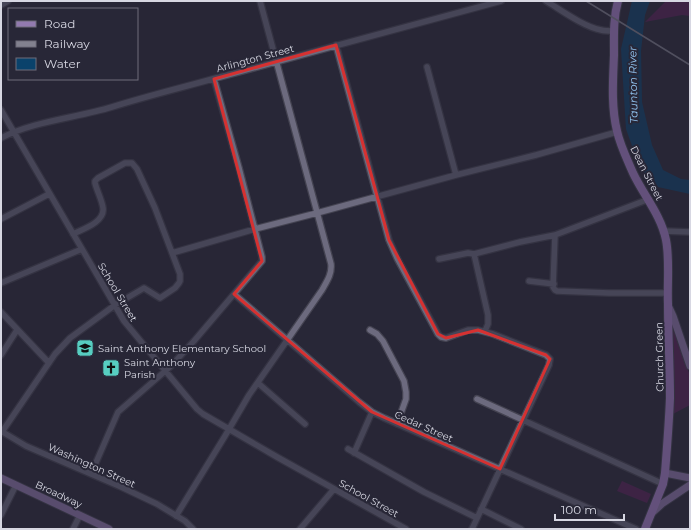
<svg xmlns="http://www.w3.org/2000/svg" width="691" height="530" viewBox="0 0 691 530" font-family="Montserrat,sans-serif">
<rect width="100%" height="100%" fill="#282737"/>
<!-- green -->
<path fill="#572056" d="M 666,1 L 690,1 L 690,16 L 682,15 L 645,22 Z
M 674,331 L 676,333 L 690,376 L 690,405 L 673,414 L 674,398 L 672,334 Z
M 622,481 L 651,494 L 647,503 L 617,491 Z"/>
<!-- water -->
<path fill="#0a426b" d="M 632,1 L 650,1 L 645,15 L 641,51 L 642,102 L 652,145 L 663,170 L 681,179 L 690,180 L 690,194 L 658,187 L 640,168 L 626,129 L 621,49 Z"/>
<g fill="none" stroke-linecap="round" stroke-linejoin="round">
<defs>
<path id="minor" d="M 546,1 C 561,10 584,27 601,30 C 605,31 610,31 614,31
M 1,5 L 8,1
M 336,45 L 389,240 L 397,258 L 438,334 L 441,337 L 446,338 L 468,330 L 478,330 L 493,334 L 546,355 L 550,359 L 549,365 L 472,529
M 427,67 L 456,175
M 1,110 L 124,321 L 197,409 L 203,414 L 277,457 L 406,529
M 1,138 C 34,121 76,118 112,107 C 147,96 184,87 220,77 C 313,52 407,27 501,1
M 1,219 L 49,194
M 664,231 L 690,232
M 555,235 L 553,287 L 555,290 L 557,291 L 609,293 L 668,293
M 172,253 L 255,229 L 317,213 L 456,175 L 536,155 L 617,132
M 474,254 L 488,315 L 488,324 L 485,331
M 439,259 L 468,253 L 474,254 L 520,242 L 555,235 L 649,199
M 529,281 L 554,284
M 1,283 L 82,249
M 234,294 L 359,402 L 372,412 L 384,418 L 636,529
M 1,312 L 49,363
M 370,330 L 377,334 L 383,341 L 404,381 L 406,392 L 406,399 L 397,424
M 1,355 L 17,330
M 258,383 L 305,424
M 477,399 L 663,484
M 1,431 L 26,446 L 119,486 L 157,504 L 185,521 L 193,529
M 2,432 L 55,354 L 70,338 L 115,305 L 144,288 L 160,298 L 175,288 L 179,283 L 180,281 L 180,274 L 155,208 L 137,169 L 132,163 L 125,163 L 98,178 L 95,181 L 95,183 C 97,191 102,200 103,208 C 105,222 83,229 73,234
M 348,449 L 424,492 L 477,518
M 354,453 L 372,412
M 91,474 L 118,412 L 171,366 L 194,341 L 262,261 L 262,257 L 239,168 L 214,79
M 481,509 L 521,529
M 1,515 L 16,485
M 176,516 L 225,436 L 249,395 L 322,290 C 327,281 332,274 331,264 L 260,1
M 73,529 L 80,515
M 300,529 L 334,489"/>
<path id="major" d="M 668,305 L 673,316 L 690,366
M 665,473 L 690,478
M 1,478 L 109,529
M 652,513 L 663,503 L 690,485"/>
<path id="highway" d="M 618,1 C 613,19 614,37 614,55 C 613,80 611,106 617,131 C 620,145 627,159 633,173 C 644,196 661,215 666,240 C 670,260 667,284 668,304 C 668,335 670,367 670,398 C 669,423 667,448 665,473 L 663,484 L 645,529"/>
</defs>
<!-- minor casing -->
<use href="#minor" stroke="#444351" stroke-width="8"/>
<!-- major casing -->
<use href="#major" stroke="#444351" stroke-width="9"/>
<!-- highway casing -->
<use href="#highway" stroke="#444351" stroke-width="10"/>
<!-- minor -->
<use href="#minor" stroke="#6c6a7e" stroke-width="5.5"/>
<!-- major -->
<use href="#major" stroke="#927aaf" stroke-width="7"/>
<!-- highway -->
<use href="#highway" stroke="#ac84cf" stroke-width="8"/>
<!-- rail -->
<path stroke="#82818f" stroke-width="1.5" d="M 586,1 L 690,65"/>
</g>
<!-- marked area -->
<path d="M0 0H691V530H0ZM 336,45 L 389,240 L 438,334 L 446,338 L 478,330 L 546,355 L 550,359 L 500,469 L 372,412 L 234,294 L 262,261 L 214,79 Z" fill="#282737" fill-opacity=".55" fill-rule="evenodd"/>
<path fill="none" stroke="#d63131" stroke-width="3" stroke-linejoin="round" d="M 336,45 L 389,240 L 438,334 L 446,338 L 478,330 L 546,355 L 550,359 L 500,469 L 372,412 L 234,294 L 262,261 L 214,79 Z"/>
<!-- icons -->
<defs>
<symbol id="school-square" viewBox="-11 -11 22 22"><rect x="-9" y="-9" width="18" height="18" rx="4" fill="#57cec1" stroke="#282737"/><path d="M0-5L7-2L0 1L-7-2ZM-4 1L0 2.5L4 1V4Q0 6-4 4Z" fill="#111"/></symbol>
<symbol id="church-square" viewBox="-11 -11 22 22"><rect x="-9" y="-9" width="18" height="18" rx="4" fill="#57cec1" stroke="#282737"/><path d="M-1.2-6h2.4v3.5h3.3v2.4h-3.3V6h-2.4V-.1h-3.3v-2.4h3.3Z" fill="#111"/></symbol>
</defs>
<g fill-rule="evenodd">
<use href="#school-square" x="75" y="338" width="20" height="20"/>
<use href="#church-square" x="101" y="358" width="20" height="20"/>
</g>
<g text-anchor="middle" stroke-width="4" stroke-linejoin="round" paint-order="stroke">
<!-- street labels -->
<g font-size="10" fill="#d7d7e2" stroke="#282737">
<text transform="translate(255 58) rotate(-15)" y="4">Arlington Street</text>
<text transform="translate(647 173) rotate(63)" y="4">Dean Street</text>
<text transform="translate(118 292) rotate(59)" y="4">School Street</text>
<text transform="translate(659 357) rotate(-91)" y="4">Church Green</text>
<text transform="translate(424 426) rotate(24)" y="4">Cedar Street</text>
<text transform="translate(92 465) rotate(24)" y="4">Washington Street</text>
<text transform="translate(59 494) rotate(25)" y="4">Broadway</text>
<text transform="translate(369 498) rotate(29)" y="4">School Street</text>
</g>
<!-- poi labels -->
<g font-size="10" fill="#d7d7e2" stroke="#282737" text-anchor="start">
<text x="98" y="352">Saint Anthony Elementary School</text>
<text x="124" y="366">Saint Anthony<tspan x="124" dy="12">Parish</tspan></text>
</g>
<!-- water labels -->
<g font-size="11" font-style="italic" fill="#94c7f5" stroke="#282737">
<text transform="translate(633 85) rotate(-91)" y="4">Taunton River</text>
</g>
</g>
<!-- border -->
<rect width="691" height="530" fill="none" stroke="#d7d7e2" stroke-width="4"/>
<!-- legend -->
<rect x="8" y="8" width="130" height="72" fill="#282737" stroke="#6e6d7b"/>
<rect x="16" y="21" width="20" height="6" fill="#927aaf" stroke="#6e6d7b"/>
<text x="44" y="28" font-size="12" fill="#d7d7e2">Road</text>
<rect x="16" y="41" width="20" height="6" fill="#82818f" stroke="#6e6d7b"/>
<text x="44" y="48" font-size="12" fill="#d7d7e2">Railway</text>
<rect x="16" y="58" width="20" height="12" fill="#0a426b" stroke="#6e6d7b"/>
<text x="44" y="68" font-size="12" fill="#d7d7e2">Water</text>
<!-- scale -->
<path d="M555 514v6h69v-6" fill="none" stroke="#d7d7e2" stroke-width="2"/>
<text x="561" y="514" font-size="12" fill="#d7d7e2" stroke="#282737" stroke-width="3" paint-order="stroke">100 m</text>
</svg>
